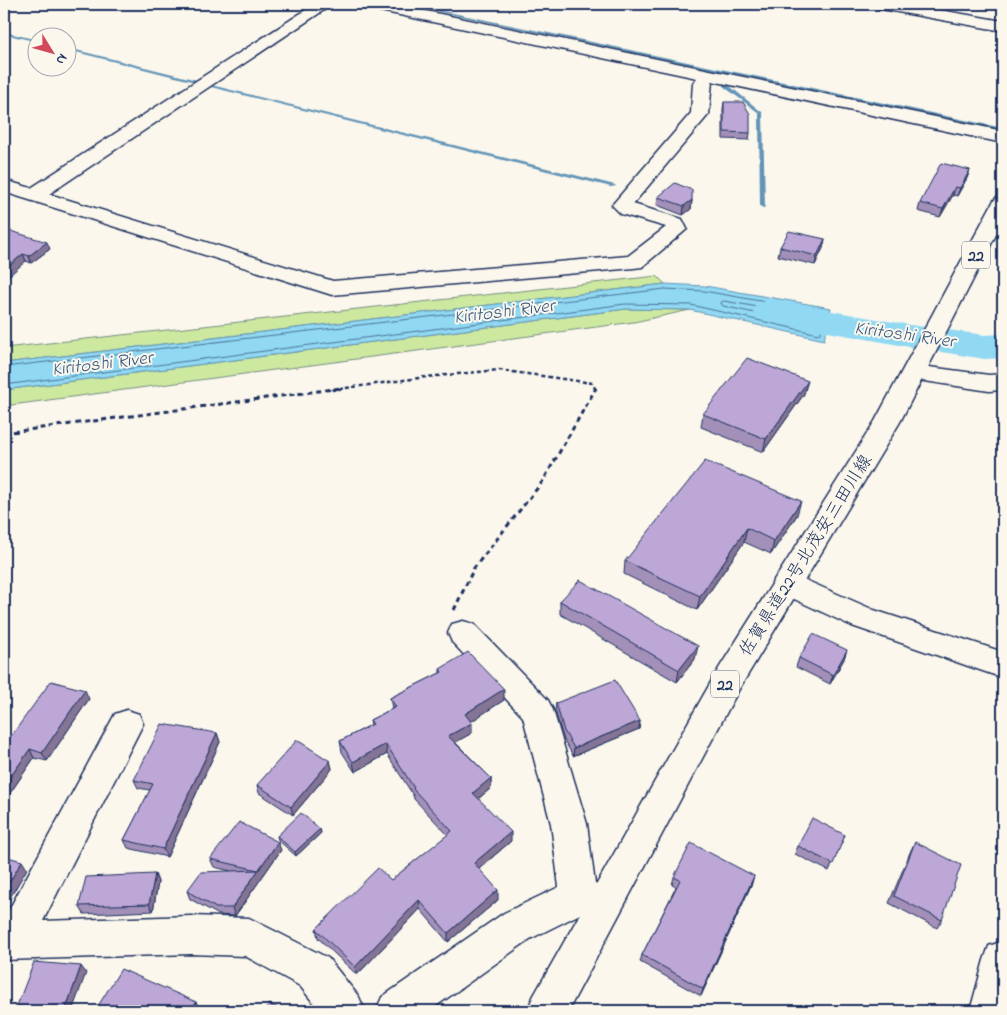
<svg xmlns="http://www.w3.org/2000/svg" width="1007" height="1015" viewBox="0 0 1007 1015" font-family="'Indie Flower','Klee One',sans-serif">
<rect width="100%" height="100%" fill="#fbf7ec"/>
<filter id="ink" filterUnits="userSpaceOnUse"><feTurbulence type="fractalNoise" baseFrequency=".02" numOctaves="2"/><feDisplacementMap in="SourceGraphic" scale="10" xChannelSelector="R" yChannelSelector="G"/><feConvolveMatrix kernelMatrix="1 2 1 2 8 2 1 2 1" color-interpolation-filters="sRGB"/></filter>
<g filter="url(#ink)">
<!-- green -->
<path fill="#cde9a0" stroke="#748c7f" d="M 657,276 L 665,284 L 4,363 L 4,348 Z
M 626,309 L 690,310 L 634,322 L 4,406 L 4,390 Z"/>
<!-- water -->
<path fill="#91d8f2" stroke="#6294b7" d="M 665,284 L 705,286 L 831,308 L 824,340 L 690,310 L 626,309 L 4,390 L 4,363 Z"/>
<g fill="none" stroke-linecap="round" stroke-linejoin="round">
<!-- shore -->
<path stroke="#4a7399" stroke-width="1" d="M 724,301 L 815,317 L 817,319 L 816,324 L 813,326 L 723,306 L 721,303 Z
M 4,367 L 665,289 L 704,291 L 822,312 L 824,314 L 821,332 L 818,334 L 691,305 L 625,304 L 4,385"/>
<!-- stream -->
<path fill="#6294b7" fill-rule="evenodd" d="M 403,4 L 410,4 L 1003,128 L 1003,131 Z
M 4,32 L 38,40 L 38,42 L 4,34 Z
M 68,48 L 197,80 L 197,81 L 195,82 L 68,50 Z
M 723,84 L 727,84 L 763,113 L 765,207 L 763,208 L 760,206 L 759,113 L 723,86 Z
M 211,85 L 615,185 L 616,186 L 611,187 L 211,87 Z"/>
<!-- river -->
<path fill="#91d8f2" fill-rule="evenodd" d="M 770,300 L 910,325 L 985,335 L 1003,334 L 1003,358 L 985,359 L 910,347 L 757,319 L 752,311 L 757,303 Z"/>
<defs>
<path id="minor" d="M 315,4 L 333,4 L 49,194 L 333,281 L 628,256 L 666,227 L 621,214 L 612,205 L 691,113 L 693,83 L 697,78 L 371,9 L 366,7 L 363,4 L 392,4 L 1003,131 L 1003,143 L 712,81 L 709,114 L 633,204 L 682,219 L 687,229 L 642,267 L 634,268 L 332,295 L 4,192 L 4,180 L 31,188 Z
M 873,4 L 905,4 L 1003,21 L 1003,31 L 881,9 L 876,7 Z
M 914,365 L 989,375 L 1003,374 L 1003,390 L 989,391 L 905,378 L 902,373 L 905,368 Z
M 787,572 L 874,610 L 1003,652 L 1003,678 L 852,626 L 777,591 L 772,583 L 777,575 Z
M 463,621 L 474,624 L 548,700 L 553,710 L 587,824 L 595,884 L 609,889 L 614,902 L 609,915 L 596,920 L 580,914 L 530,939 L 429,1011 L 376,1011 L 382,997 L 504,913 L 559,887 L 551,824 L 523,717 L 452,642 L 448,633 L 452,624 Z
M 127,710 L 139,714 L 143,724 L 43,921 L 191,916 L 249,918 L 328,958 L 359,997 L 365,1011 L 320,1011 L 300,986 L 245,956 L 191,954 L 4,960 L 4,919 L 115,714 Z
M 1003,941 L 1003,1011 L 970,1011 L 984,960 L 989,946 Z"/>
<path id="major" d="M 1003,196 L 1003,221 L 900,422 L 738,691 L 568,1011 L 527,1011 L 533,997 L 716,673 L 875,421 L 993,202 L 996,198 Z"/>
</defs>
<!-- minor casing -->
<use href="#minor" stroke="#1b2f5e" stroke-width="3"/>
<!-- major casing -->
<use href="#major" stroke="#1b2f5e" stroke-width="3"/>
<!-- path-far1 -->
<path stroke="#1b2f5e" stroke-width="2.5" stroke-dasharray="4 3" stroke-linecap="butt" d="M 332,390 L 426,377 L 499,370 L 592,383 L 596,390"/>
<!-- path -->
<path stroke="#1b2f5e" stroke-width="3" stroke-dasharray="5 4" stroke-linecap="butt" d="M 4,433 L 341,388
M 454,610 L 474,568 L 543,481 L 596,388"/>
<!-- minor -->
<use href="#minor" fill="#fbf7ec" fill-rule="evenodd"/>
<!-- major -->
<use href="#major" fill="#fbf7ec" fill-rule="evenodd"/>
</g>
<!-- wall -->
<path fill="#a390b8" stroke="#1b2f5e" d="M 724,102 L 750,133 L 749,140 L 723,139 L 723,109 Z
M 970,170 L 967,178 L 957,196 L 953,195 L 940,217 L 918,211 L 920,203 Z
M 658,197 L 692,200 L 691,209 L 683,215 L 657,205 Z
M 9,231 L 50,249 L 31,263 L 26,261 Z
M 825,239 L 823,248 L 815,265 L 778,256 L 780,247 Z
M 1003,250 L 1003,286 L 999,279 L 1001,255 Z
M 804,394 L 763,452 L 701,427 L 703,414 Z
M 797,515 L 771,554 L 744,542 L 697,610 L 624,574 L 625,561 Z
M 560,601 L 695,659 L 677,682 L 560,614 Z
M 799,658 L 844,659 L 830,684 L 796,667 Z
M 440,669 L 504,700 L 470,722 L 472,733 L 455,742 L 491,778 L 491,788 L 478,799 L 511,841 L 479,869 L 498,900 L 448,942 L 420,909 L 357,975 L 318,938 L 316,929 L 391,880 L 448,835 L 414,799 L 413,795 L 387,754 L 355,772 L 342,752 L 340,741 L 371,725 L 370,720 L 392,709 L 390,698 L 440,673 Z
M 89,699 L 47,761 L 34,758 L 4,802 L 4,746 Z
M 556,703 L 640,721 L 639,729 L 573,756 L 564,740 L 555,711 Z
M 217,733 L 220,742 L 167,857 L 128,848 L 124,840 L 150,790 L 138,788 L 134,780 Z
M 330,761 L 332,769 L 293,815 L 259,793 L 257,785 Z
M 320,829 L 321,833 L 296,856 L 278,840 L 277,836 Z
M 845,835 L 829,871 L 795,854 L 798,846 Z
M 915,842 L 942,920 L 937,928 L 889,903 L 911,850 Z
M 281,850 L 235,916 L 219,915 L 190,899 L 187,891 L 231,871 L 214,867 L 210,859 Z
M 155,874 L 158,882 L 153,911 L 84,914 L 79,906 Z
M 674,877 L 752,883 L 701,996 L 640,962 L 642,955 L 676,887 L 672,885 Z
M 196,1002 L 200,1009 L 199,1011 L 101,1011 L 98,1006 Z"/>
<!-- shaded-wall -->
<path fill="#847596" stroke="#1b2f5e" d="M 970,170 L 967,178 L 957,196 L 960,188 Z
M 955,187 L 953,195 L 940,217 L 943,209 Z
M 692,200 L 691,209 L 683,215 L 684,206 Z
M 7,225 L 9,232 L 4,235 L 4,227 Z
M 825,239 L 823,248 L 815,265 L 817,256 Z
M 47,242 L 50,249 L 31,263 L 29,256 Z
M 23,254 L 26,261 L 4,280 L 4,270 Z
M 808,381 L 804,394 L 763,452 L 766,439 Z
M 801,501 L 797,515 L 771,554 L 774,541 Z
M 747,528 L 744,542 L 697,610 L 700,596 Z
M 698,646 L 695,659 L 677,682 L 679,670 Z
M 847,650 L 844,659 L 830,684 L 833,675 Z
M 504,689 L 504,700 L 466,725 L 465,714 Z
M 85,690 L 89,699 L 47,761 L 42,753 Z
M 640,721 L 639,729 L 573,756 L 574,748 Z
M 472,723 L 472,733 L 449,746 L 448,736 Z
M 217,733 L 220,742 L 167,857 L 163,849 Z
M 386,744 L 387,754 L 355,772 L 353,762 Z
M 30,749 L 34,758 L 4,802 L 4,786 Z
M 330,761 L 332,769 L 293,815 L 291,807 Z
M 491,778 L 491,788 L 473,803 L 473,793 Z
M 320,829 L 321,833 L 296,856 L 295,852 Z
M 511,832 L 511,841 L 474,873 L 474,863 Z
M 278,842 L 281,850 L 235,916 L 232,908 Z
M 22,861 L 27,869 L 4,908 L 4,891 Z
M 155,874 L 158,882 L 153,911 L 149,904 Z
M 754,876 L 752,883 L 701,996 L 703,989 Z
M 498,890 L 498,900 L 448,942 L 448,933 Z
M 419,900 L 420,909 L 357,975 L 355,967 Z
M 81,966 L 86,973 L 72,1011 L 65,1011 Z
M 196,1002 L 200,1009 L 199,1011 L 191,1011 Z"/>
<!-- building -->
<path fill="#bda7d6" stroke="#1b2f5e" d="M 724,102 L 743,102 L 750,114 L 750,133 L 724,132 Z
M 941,163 L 970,170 L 960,188 L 955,187 L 943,209 L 920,203 Z
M 675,183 L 692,190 L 692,200 L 684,206 L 658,197 Z
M 4,229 L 47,242 L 29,256 L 23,254 L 4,270 Z
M 789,231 L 825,239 L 817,256 L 780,247 Z
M 747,358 L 808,381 L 766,439 L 703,414 Z
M 705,461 L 801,501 L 774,541 L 747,528 L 700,596 L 625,561 Z
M 580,580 L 698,646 L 679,670 L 560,601 Z
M 813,634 L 847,650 L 833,675 L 799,658 Z
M 468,652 L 504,689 L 465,714 L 472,723 L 448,736 L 491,778 L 473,793 L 511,832 L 474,863 L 498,890 L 448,933 L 419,900 L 355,967 L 316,929 L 378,868 L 391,880 L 452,831 L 413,789 L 414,788 L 386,744 L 353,762 L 340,741 L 373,724 L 370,720 L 396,707 L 390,698 L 442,672 L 440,669 Z
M 615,680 L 640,721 L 574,748 L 564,731 L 556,703 Z
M 51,681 L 85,690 L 42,753 L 30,749 L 4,786 L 4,746 Z
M 162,724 L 217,733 L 163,849 L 124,840 L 153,784 L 134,780 Z
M 297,740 L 330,761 L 291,807 L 257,785 Z
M 301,813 L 320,829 L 295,852 L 277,836 Z
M 812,818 L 845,835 L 833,864 L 798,846 Z
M 239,822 L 278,842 L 232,908 L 216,908 L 187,891 L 201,872 L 258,870 L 210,859 Z
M 915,842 L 961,865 L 942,920 L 894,896 Z
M 691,843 L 754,876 L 703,989 L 642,955 L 680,880 L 674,877 Z
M 4,856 L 22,861 L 4,891 Z
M 155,874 L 149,904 L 79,906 L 86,877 Z
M 34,962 L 81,966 L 65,1011 L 15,1011 Z
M 121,969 L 196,1002 L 191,1011 L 109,1011 L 98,1006 Z
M 269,1004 L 285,1011 L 265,1011 Z
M 628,1007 L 629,1011 L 610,1011 Z"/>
</g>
<g text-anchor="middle" stroke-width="4" stroke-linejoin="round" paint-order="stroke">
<!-- shield labels -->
<g fill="#fbf7ec" stroke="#5e6b89" stroke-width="1">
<rect x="962" y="241.5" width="28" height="27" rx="4"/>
<rect x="711" y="670.5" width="28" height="27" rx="4"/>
</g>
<g font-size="16" font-weight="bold" fill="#1b2f5e">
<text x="976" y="261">22</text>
<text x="725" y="690">22</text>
</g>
<!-- street labels -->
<g font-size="18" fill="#1b2f5e" stroke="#fbf7ec">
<text transform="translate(805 555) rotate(-58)" y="6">佐賀県道22号北茂安三田川線</text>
</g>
<!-- water labels -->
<g font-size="19" font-style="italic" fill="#385983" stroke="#fbf7ec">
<text transform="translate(504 310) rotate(-7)" y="7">Kiritoshi River</text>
<text transform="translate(905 333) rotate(8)" y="7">Kiritoshi River</text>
<text transform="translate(102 362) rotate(-7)" y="7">Kiritoshi River</text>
</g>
</g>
<!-- margin -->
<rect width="1007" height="1015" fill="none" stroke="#fbf7ec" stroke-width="20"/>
<rect x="10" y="10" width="987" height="995" fill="none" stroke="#1b2f5e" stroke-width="2" filter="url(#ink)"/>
<!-- north arrow -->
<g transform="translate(52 52) rotate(127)"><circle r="24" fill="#fbf7ec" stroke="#a1a7b3"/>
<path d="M0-4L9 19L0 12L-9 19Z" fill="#d1495b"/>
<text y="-8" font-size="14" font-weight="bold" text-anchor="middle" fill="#1b2f5e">N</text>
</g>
</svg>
